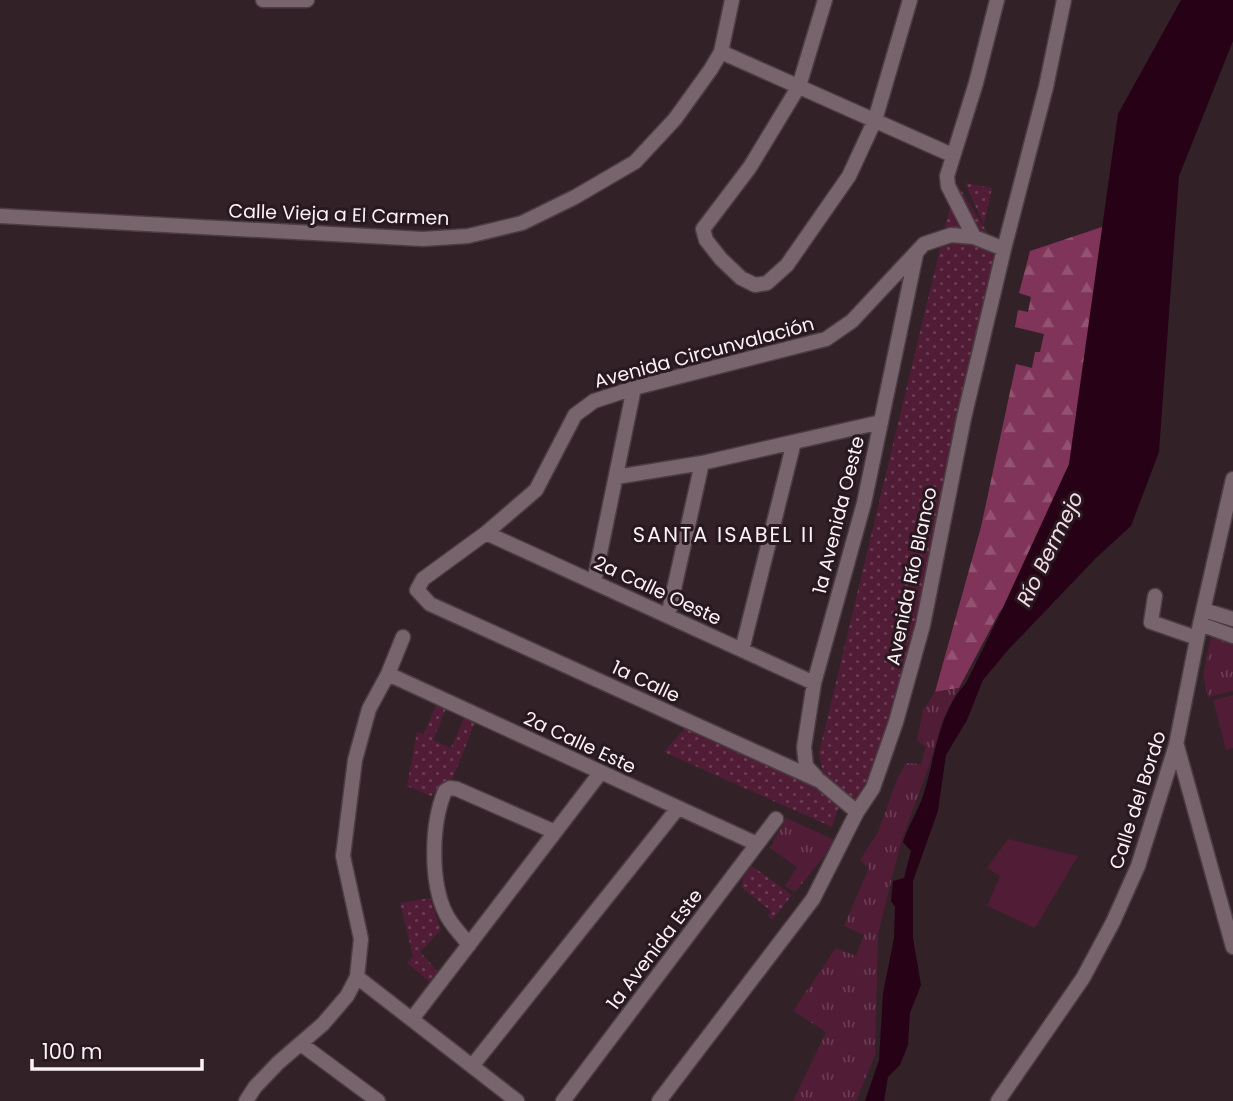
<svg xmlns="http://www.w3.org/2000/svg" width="1233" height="1101" viewBox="0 0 1233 1101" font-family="Poppins,sans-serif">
<defs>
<pattern id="grass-dots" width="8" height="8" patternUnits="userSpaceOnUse" patternTransform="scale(1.75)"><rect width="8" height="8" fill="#501c36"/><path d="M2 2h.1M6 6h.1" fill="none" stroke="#6a3d54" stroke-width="1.8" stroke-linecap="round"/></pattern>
<pattern id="forest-firs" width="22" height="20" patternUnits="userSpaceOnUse" patternTransform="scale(1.75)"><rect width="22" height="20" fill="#803459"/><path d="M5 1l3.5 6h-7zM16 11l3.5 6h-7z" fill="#935271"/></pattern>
<pattern id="park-tufts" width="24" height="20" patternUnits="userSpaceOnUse" patternTransform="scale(1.75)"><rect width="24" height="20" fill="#501c36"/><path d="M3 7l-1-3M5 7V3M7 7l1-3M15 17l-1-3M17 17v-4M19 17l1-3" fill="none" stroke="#6a3d54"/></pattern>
</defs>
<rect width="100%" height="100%" fill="#322228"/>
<!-- grass -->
<path fill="url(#grass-dots)" d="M 956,182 L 990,237 L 1007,245 L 920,624 L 866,791 L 851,804 L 824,779 L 819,753 Z
M 965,183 L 992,188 L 984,225 Z
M 436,705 L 446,709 L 433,740 L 451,748 L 464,718 L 475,722 L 453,778 L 431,796 L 407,786 L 417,732 L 424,734 Z
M 685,728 L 803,780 L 839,806 L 832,827 L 664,752 Z
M 752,866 L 792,895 L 772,920 L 768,916 L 771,911 L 741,887 L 744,876 Z
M 430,898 L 441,930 L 420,952 L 440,974 L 431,983 L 407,963 L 413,956 L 400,903 Z"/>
<!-- forest -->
<path fill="url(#forest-firs)" d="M 1132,217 L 1071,520 L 999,613 L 959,688 L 935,692 L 981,527 L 1016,364 L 1032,368 L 1035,352 L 1040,352 L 1044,334 L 1015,327 L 1018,310 L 1028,312 L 1031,297 L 1019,293 L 1030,251 Z"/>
<!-- park -->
<path fill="url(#park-tufts)" d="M 1212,632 L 1233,637 L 1233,691 L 1208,697 L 1203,675 Z
M 959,688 L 943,719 L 929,766 L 901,842 L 878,934 L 875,1055 L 856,1101 L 793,1101 L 826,1032 L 793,1011 L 836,948 L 856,956 L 864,935 L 844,926 L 869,868 L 860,860 L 878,832 L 897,779 L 906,763 L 921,764 L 926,747 L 917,740 L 923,710 L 935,692 Z
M 786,818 L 837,841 L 795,892 L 785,886 L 797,867 L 770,848 Z"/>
<!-- pitch -->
<path fill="#501c36" d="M 1233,695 L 1233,748 L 1226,750 L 1213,700 Z
M 1008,839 L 1078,856 L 1035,928 L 987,906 L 1000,876 L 987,868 Z"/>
<!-- water -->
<path fill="#270216" d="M 1181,0 L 1233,0 L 1233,41 L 1179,176 L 1159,452 L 1131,526 L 1096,558 L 1009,649 L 983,680 L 967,720 L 946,755 L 938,811 L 913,881 L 913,938 L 921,985 L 910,1013 L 908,1045 L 900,1065 L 888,1077 L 884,1101 L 865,1101 L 879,1060 L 883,993 L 894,939 L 895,907 L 891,901 L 893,881 L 904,878 L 911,851 L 903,842 C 908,826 917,813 923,796 C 935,759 938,713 966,683 L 1000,614 L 1069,464 L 1118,114 Z"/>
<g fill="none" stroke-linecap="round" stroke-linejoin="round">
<defs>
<path id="minor" d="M 263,0 L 307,0
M 825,0 L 799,86 L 750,167 L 703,229 L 706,240 L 721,259 L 741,278 L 755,285 L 767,283 L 787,265 L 849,176 L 875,120 L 910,0
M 721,52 L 952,155
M 0,216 L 423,239 L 468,236 L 522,223 L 575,197 L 635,162 L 675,119 L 711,69 L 721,52 L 732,0
M 974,237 L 948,186 L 947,176 L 976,83 L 997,0
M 616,477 L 702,463 L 881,422
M 486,533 L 814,683
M 594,582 L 634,388
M 1155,596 L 1151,622 L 1197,638
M 1204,610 L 1233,619
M 668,616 L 702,463
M 1200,624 L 1233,636
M 742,650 L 794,442
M 388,674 L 757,844
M 1177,746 L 1233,947
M 816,777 L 806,766 L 804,747 L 814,683 L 864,503 L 916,254
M 857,812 L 820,781 L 430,604 L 417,590 L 423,579 L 486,533 L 536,490 L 575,415 L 594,401 L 634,388 L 826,339 L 852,321 L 924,244 L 951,235 L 974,237 L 1004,249
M 469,945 C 462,935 451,925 446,914 C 430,882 431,824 445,791 L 450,788 L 457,789 L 555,832
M 357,977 L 517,1101
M 412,1019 L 601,772
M 301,1044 L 378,1101
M 472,1066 L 678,808
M 246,1101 L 255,1087 L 278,1063 L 323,1024 L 347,996 L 357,977 L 361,939 L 343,856 L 355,760 L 369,709 L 388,674 L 403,637
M 563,1101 L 776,819
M 659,1101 L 813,899 L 857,812 L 873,788 L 896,722 L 923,625 L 964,418 L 1004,249 L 1046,87 L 1064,0
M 998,1101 L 1083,978 L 1113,922 L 1138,866 L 1176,745 L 1200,624 L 1233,479"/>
</defs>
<!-- minor casing -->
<use href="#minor" stroke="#4b3e43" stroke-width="17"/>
<!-- minor -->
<use href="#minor" stroke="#78646c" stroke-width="14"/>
</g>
<g text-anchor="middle" stroke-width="6" stroke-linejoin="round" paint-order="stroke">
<!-- street labels -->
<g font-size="19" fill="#fcf1f5" stroke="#28181f">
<text transform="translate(339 214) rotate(2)" y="7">Calle Vieja a El Carmen</text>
<text transform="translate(704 352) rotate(-15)" y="7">Avenida Circunvalación</text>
<text transform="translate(838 515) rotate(-76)" y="7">1a Avenida Oeste</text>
<text transform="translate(911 576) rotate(-78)" y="7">Avenida Río Blanco</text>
<text transform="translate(658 590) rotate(25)" y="7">2a Calle Oeste</text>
<text transform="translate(646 681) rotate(25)" y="7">1a Calle</text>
<text transform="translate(580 742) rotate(25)" y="7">2a Calle Este</text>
<text transform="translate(1137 800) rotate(-72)" y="7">Calle del Bordo</text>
<text transform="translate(654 949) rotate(-53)" y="7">1a Avenida Este</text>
</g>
<!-- neighbourhood labels -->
<g font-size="21" letter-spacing="2" fill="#fcf1f5" stroke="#28181f">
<text x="724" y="542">SANTA ISABEL II</text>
</g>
<!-- water labels -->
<g font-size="21" font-style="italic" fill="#f4dce6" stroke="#28181f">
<text transform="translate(1050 549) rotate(-64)" y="7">Río Bermejo</text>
</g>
</g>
<!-- scale -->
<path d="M32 1059v10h170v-10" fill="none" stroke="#fcf1f5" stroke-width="3.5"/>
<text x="42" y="1059" font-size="21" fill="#fcf1f5" stroke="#28181f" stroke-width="5" paint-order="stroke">100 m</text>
</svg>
